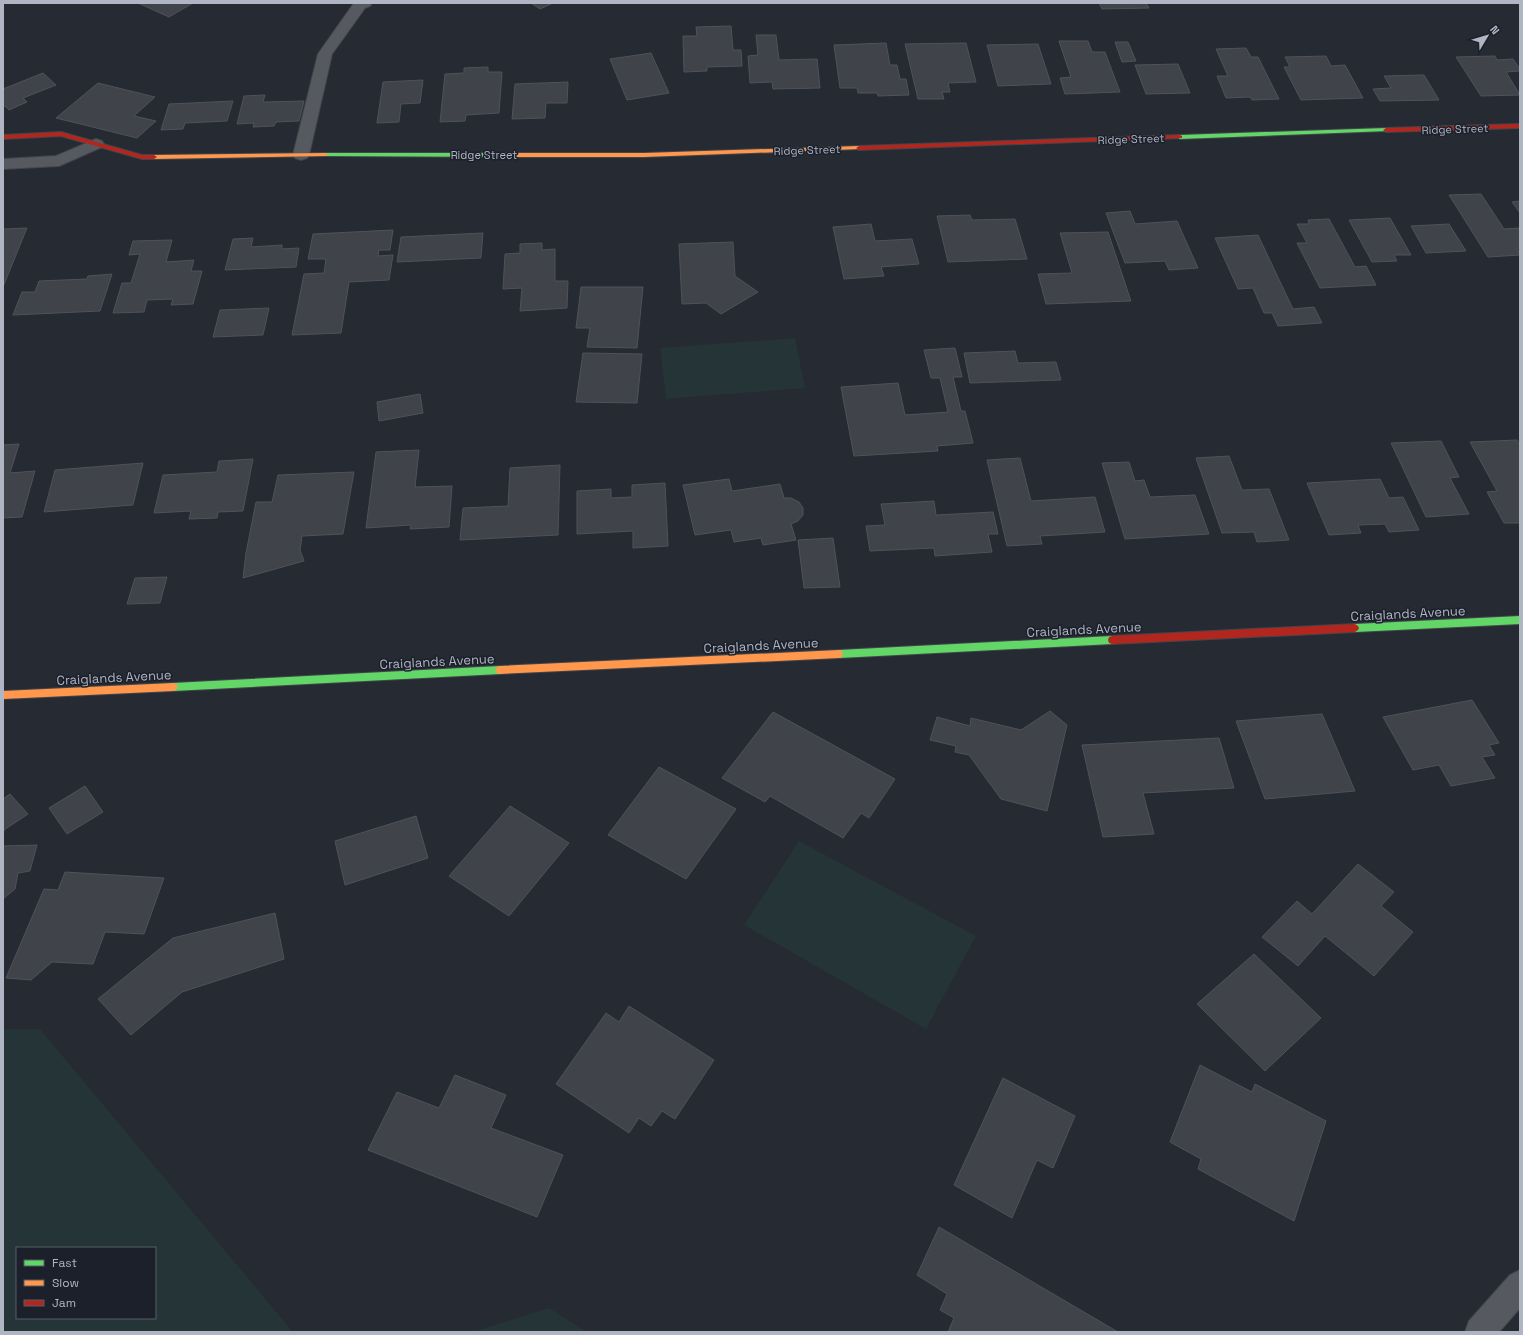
<svg xmlns="http://www.w3.org/2000/svg" width="1523" height="1335" viewBox="0 0 1523 1335" font-family="'Space Grotesk',sans-serif">
<rect width="100%" height="100%" fill="#262a32"/>
<!-- green -->
<path fill="#253437" fill-rule="evenodd" d="M 795,338 L 805,388 L 666,399 L 660,348 Z
M 799,841 L 976,936 L 926,1029 L 744,925 Z
M 3,1029 L 40,1029 L 293,1332 L 3,1332 ZM 17,1248 L 155,1248 L 155,1318 L 17,1318 Z
M 549,1308 L 587,1332 L 472,1332 Z"/>
<!-- building -->
<path fill="#40434a" stroke="#4e5259" d="M 138,3 L 193,3 L 169,17 Z
M 531,3 L 553,3 L 540,9 Z
M 1099,3 L 1146,3 L 1149,8 L 1102,9 Z
M 731,26 L 733,50 L 741,50 L 742,66 L 707,67 L 707,71 L 684,72 L 683,36 L 697,36 L 696,27 Z
M 756,35 L 776,35 L 779,60 L 817,59 L 820,88 L 773,89 L 772,82 L 750,83 L 748,56 L 758,55 Z
M 1059,41 L 1088,41 L 1092,52 L 1105,52 L 1120,92 L 1065,94 L 1060,78 L 1071,77 Z
M 1115,42 L 1128,42 L 1136,61 L 1122,62 Z
M 886,43 L 890,65 L 897,65 L 900,79 L 906,79 L 909,95 L 878,96 L 877,93 L 858,93 L 857,88 L 840,88 L 834,45 Z
M 966,43 L 976,82 L 948,83 L 950,92 L 942,92 L 944,99 L 918,99 L 905,44 Z
M 1038,44 L 1051,84 L 998,86 L 987,45 Z
M 1246,48 L 1251,57 L 1258,57 L 1279,99 L 1252,100 L 1250,97 L 1226,98 L 1217,76 L 1228,76 L 1216,49 Z
M 651,53 L 669,93 L 627,100 L 610,59 Z
M 1326,56 L 1331,66 L 1345,65 L 1363,98 L 1301,100 L 1284,67 L 1290,67 L 1285,57 Z
M 1495,56 L 1497,60 L 1513,59 L 1520,69 L 1520,71 L 1506,72 L 1520,95 L 1481,96 L 1456,57 Z
M 1178,64 L 1190,93 L 1146,94 L 1135,65 Z
M 488,67 L 488,72 L 502,72 L 499,113 L 466,115 L 465,121 L 440,122 L 445,74 L 464,73 L 464,68 Z
M 43,73 L 56,85 L 23,98 L 27,102 L 9,110 L 5,106 L 3,107 L 3,89 Z
M 1424,75 L 1439,100 L 1380,101 L 1373,89 L 1391,88 L 1384,76 Z
M 423,80 L 420,103 L 401,104 L 399,122 L 377,123 L 383,82 Z
M 568,82 L 567,103 L 546,103 L 545,118 L 512,119 L 515,84 Z
M 98,83 L 155,97 L 134,116 L 156,121 L 137,138 L 56,118 Z
M 265,95 L 263,102 L 304,101 L 299,121 L 276,122 L 274,126 L 253,127 L 254,123 L 237,124 L 244,96 Z
M 233,101 L 227,121 L 185,123 L 183,129 L 161,130 L 169,104 Z
M 1481,194 L 1504,229 L 1520,228 L 1520,248 L 1517,248 L 1520,255 L 1488,257 L 1449,195 Z
M 1520,201 L 1520,213 L 1512,202 Z
M 1130,211 L 1135,224 L 1177,221 L 1198,268 L 1169,270 L 1165,261 L 1125,263 L 1106,213 Z
M 970,215 L 972,220 L 1015,219 L 1027,259 L 948,262 L 937,216 Z
M 1390,218 L 1411,255 L 1394,255 L 1397,261 L 1372,262 L 1349,220 Z
M 1329,219 L 1355,267 L 1366,266 L 1376,285 L 1320,288 L 1297,243 L 1307,243 L 1297,224 L 1309,224 L 1308,220 Z
M 871,224 L 875,241 L 912,239 L 919,264 L 881,267 L 884,276 L 844,279 L 833,227 Z
M 1449,224 L 1466,251 L 1426,253 L 1411,226 Z
M 27,228 L 3,287 L 3,229 Z
M 393,230 L 390,250 L 379,250 L 378,256 L 393,255 L 389,280 L 349,282 L 341,333 L 292,335 L 304,274 L 324,273 L 326,259 L 308,259 L 313,234 Z
M 1108,232 L 1131,301 L 1046,304 L 1038,274 L 1072,273 L 1060,233 Z
M 483,233 L 481,258 L 397,262 L 401,237 Z
M 1258,235 L 1293,309 L 1314,307 L 1322,323 L 1278,326 L 1272,313 L 1264,313 L 1253,288 L 1238,289 L 1215,238 Z
M 253,238 L 251,247 L 282,245 L 282,249 L 299,248 L 296,267 L 225,270 L 233,239 Z
M 172,240 L 166,262 L 194,260 L 191,271 L 202,271 L 193,304 L 171,305 L 173,299 L 147,300 L 144,312 L 113,313 L 122,283 L 131,283 L 140,254 L 129,255 L 133,241 Z
M 733,242 L 735,276 L 758,292 L 721,314 L 706,303 L 682,304 L 679,244 Z
M 542,243 L 542,250 L 555,249 L 555,281 L 568,281 L 567,308 L 520,311 L 522,288 L 503,289 L 505,254 L 520,253 L 520,244 Z
M 112,274 L 100,311 L 13,315 L 22,292 L 35,292 L 39,281 L 87,279 L 88,276 Z
M 581,287 L 643,287 L 637,348 L 587,347 L 590,328 L 576,328 Z
M 269,308 L 263,335 L 213,337 L 220,310 Z
M 955,348 L 962,377 L 953,377 L 961,411 L 965,411 L 973,443 L 937,446 L 938,451 L 854,456 L 841,387 L 898,383 L 905,415 L 948,412 L 940,378 L 931,378 L 924,350 Z
M 1015,351 L 1018,363 L 1056,362 L 1061,380 L 970,383 L 964,353 Z
M 583,353 L 642,354 L 637,403 L 576,402 Z
M 420,394 L 423,413 L 379,421 L 377,402 Z
M 1517,440 L 1520,446 L 1520,523 L 1504,523 L 1487,492 L 1497,491 L 1470,442 Z
M 1441,441 L 1459,477 L 1450,478 L 1469,514 L 1426,517 L 1391,443 Z
M 19,444 L 10,473 L 35,471 L 22,517 L 3,518 L 3,445 Z
M 419,450 L 415,487 L 452,486 L 449,527 L 410,529 L 411,525 L 366,528 L 376,452 Z
M 1229,456 L 1242,490 L 1269,489 L 1289,540 L 1257,542 L 1254,532 L 1222,533 L 1196,458 Z
M 1020,458 L 1031,501 L 1095,497 L 1105,532 L 1040,536 L 1042,544 L 1007,546 L 987,460 Z
M 253,459 L 243,511 L 218,512 L 217,518 L 189,519 L 191,511 L 154,513 L 163,475 L 217,472 L 219,461 Z
M 1129,462 L 1135,481 L 1144,480 L 1150,497 L 1195,495 L 1209,534 L 1125,539 L 1102,463 Z
M 143,463 L 133,505 L 44,512 L 55,470 Z
M 560,465 L 558,535 L 460,540 L 463,508 L 508,506 L 510,468 Z
M 354,472 L 343,534 L 302,536 L 300,550 L 304,561 L 243,578 L 246,553 L 256,502 L 272,502 L 278,475 Z
M 729,479 L 732,491 L 780,484 L 784,498 L 791,498 L 799,502 L 803,508 L 803,515 L 798,521 L 791,524 L 796,540 L 763,545 L 761,538 L 734,542 L 731,530 L 695,535 L 683,485 Z
M 1380,479 L 1389,498 L 1403,497 L 1419,530 L 1389,532 L 1385,524 L 1358,525 L 1361,533 L 1329,535 L 1307,483 Z
M 665,483 L 668,546 L 633,548 L 633,531 L 577,534 L 577,491 L 611,489 L 611,498 L 632,497 L 632,485 Z
M 934,501 L 936,515 L 993,512 L 998,534 L 988,534 L 992,552 L 935,556 L 934,548 L 870,551 L 866,526 L 885,525 L 881,504 Z
M 833,538 L 840,587 L 804,588 L 798,540 Z
M 167,577 L 160,603 L 127,604 L 135,578 Z
M 1472,700 L 1499,743 L 1489,745 L 1495,755 L 1482,757 L 1495,778 L 1451,786 L 1439,765 L 1413,770 L 1383,717 Z
M 1050,711 L 1067,725 L 1047,811 L 1001,799 L 969,755 L 955,752 L 956,746 L 930,740 L 937,717 L 970,726 L 971,718 L 1021,730 Z
M 773,712 L 895,779 L 869,818 L 861,813 L 843,838 L 770,796 L 765,802 L 722,778 Z
M 1322,714 L 1355,791 L 1265,799 L 1236,721 Z
M 1219,738 L 1234,788 L 1143,793 L 1154,834 L 1103,837 L 1082,745 Z
M 659,767 L 736,809 L 686,879 L 608,835 Z
M 85,786 L 103,812 L 67,834 L 49,808 Z
M 10,794 L 28,814 L 4,830 L 3,834 L 3,799 Z
M 510,806 L 569,843 L 509,916 L 449,876 Z
M 416,816 L 428,858 L 345,885 L 335,841 Z
M 37,845 L 30,871 L 18,873 L 15,889 L 3,899 L 3,846 Z
M 1358,864 L 1394,892 L 1381,906 L 1413,932 L 1374,976 L 1325,936 L 1298,966 L 1262,937 L 1297,901 L 1312,914 Z
M 65,872 L 164,878 L 144,934 L 105,932 L 93,964 L 52,962 L 31,980 L 6,978 L 44,889 L 58,890 Z
M 275,913 L 284,959 L 182,992 L 131,1035 L 98,999 L 173,938 Z
M 1254,954 L 1321,1018 L 1265,1071 L 1197,1004 Z
M 629,1006 L 714,1060 L 675,1119 L 662,1111 L 651,1126 L 639,1118 L 629,1133 L 556,1084 L 606,1013 L 619,1022 Z
M 1200,1065 L 1252,1092 L 1255,1084 L 1326,1121 L 1294,1221 L 1198,1169 L 1201,1159 L 1170,1142 Z
M 455,1075 L 506,1095 L 491,1128 L 563,1155 L 537,1217 L 368,1150 L 397,1092 L 439,1108 Z
M 1003,1078 L 1075,1116 L 1053,1168 L 1037,1160 L 1012,1218 L 954,1185 Z
M 939,1227 L 1118,1332 L 948,1332 L 954,1318 L 940,1310 L 947,1294 L 917,1275 Z"/>
<g fill="none" stroke-linecap="round" stroke-linejoin="round">
<defs>
<path id="street" d="M 354,3 L 372,3 L 370,6 L 365,8 L 332,54 L 309,155 L 307,158 L 301,160 L 295,158 L 293,155 L 318,54 Z
M 96,139 L 102,141 L 104,144 L 102,147 L 59,166 L 3,169 L 3,159 L 56,156 Z
M 1520,1270 L 1520,1308 L 1499,1332 L 1465,1332 L 1469,1321 L 1510,1275 Z"/>
<path id="fast" d="M 1386,128 L 1388,129 L 1388,131 L 1180,139 L 1177,137 L 1180,135 Z
M 325,153 L 518,153 L 521,155 L 518,157 L 323,156 L 322,155 Z
M 1520,616 L 1520,624 L 1355,632 L 1352,630 L 1351,628 L 1352,626 L 1355,624 Z
M 1112,636 L 1115,637 L 1116,640 L 1115,643 L 1112,644 L 839,658 L 836,657 L 835,654 L 836,651 L 839,650 Z
M 500,666 L 503,667 L 505,670 L 503,673 L 500,674 L 173,691 L 170,690 L 168,687 L 170,684 L 173,683 Z"/>
<path id="slow" d="M 859,146 L 861,147 L 861,149 L 644,157 L 518,157 L 515,155 L 518,153 L 644,153 Z
M 325,153 L 328,155 L 327,156 L 154,159 L 151,157 L 154,155 Z
M 839,650 L 842,651 L 843,654 L 842,657 L 839,658 L 500,674 L 497,673 L 495,670 L 497,667 L 500,666 Z
M 173,683 L 176,684 L 178,687 L 176,690 L 173,691 L 3,699 L 3,691 Z"/>
<path id="jam" d="M 1520,124 L 1520,128 L 1386,132 L 1383,130 L 1386,128 Z
M 61,132 L 142,155 L 154,155 L 157,157 L 154,159 L 142,159 L 61,136 L 3,139 L 3,135 Z
M 1180,135 L 1182,136 L 1182,138 L 859,150 L 856,148 L 859,146 Z
M 1355,624 L 1358,626 L 1359,628 L 1358,630 L 1355,632 L 1112,644 L 1109,643 L 1108,640 L 1109,637 L 1112,636 Z"/>
</defs>
<!-- street casing -->
<use href="#street" stroke="#42454b" stroke-width="2"/>
<!-- fast casing -->
<use href="#fast" stroke="#42454b" stroke-width="2"/>
<!-- slow casing -->
<use href="#slow" stroke="#42454b" stroke-width="2"/>
<!-- jam casing -->
<use href="#jam" stroke="#42454b" stroke-width="2"/>
<!-- street -->
<use href="#street" fill="#56595f" fill-rule="evenodd"/>
<!-- fast -->
<use href="#fast" fill="#63d668" fill-rule="evenodd"/>
<!-- slow -->
<use href="#slow" fill="#ff974d" fill-rule="evenodd"/>
<!-- jam -->
<use href="#jam" fill="#b3261e" fill-rule="evenodd"/>
</g>
<g text-anchor="middle" stroke-width="3" stroke-linejoin="round" paint-order="stroke">
<!-- far-street labels -->
<g font-size="11" fill="#b0b5c3" stroke="#1b202b">
<text transform="translate(1455 129) rotate(-2)" y="4">Ridge Street</text>
<text transform="translate(1131 139) rotate(-2)" y="4">Ridge Street</text>
<text transform="translate(807 150) rotate(-2)" y="4">Ridge Street</text>
<text x="484" y="159">Ridge Street</text>
</g>
<!-- street labels -->
<g font-size="13" fill="#b0b5c3" stroke="#1b202b">
<text transform="translate(1408 613) rotate(-3)" y="5">Craiglands Avenue</text>
<text transform="translate(1084 629) rotate(-3)" y="5">Craiglands Avenue</text>
<text transform="translate(761 645) rotate(-3)" y="5">Craiglands Avenue</text>
<text transform="translate(437 661) rotate(-3)" y="5">Craiglands Avenue</text>
<text transform="translate(114 677) rotate(-3)" y="5">Craiglands Avenue</text>
</g>
</g>
<!-- border -->
<rect width="1523" height="1335" fill="none" stroke="#b0b5c3" stroke-width="8"/>
<!-- legend -->
<rect x="16" y="1247" width="140" height="72" fill="#1b202b" stroke="#575c68"/>
<rect x="24" y="1260" width="20" height="6" fill="#63d668" stroke="#575c68"/>
<text x="52" y="1267" font-size="12" fill="#b0b5c3">Fast</text>
<rect x="24" y="1280" width="20" height="6" fill="#ff974d" stroke="#575c68"/>
<text x="52" y="1287" font-size="12" fill="#b0b5c3">Slow</text>
<rect x="24" y="1300" width="20" height="6" fill="#b3261e" stroke="#575c68"/>
<text x="52" y="1307" font-size="12" fill="#b0b5c3">Jam</text>
<!-- north arrow -->
<g transform="translate(1487 36) rotate(52)" stroke="#1b202b" stroke-width="3" paint-order="stroke">
<path d="M0-3L7 15L0 10L-7 15Z" fill="#b0b5c3"/>
<text y="-6" font-size="11" font-weight="bold" text-anchor="middle" fill="#b0b5c3">N</text>
</g>
</svg>
